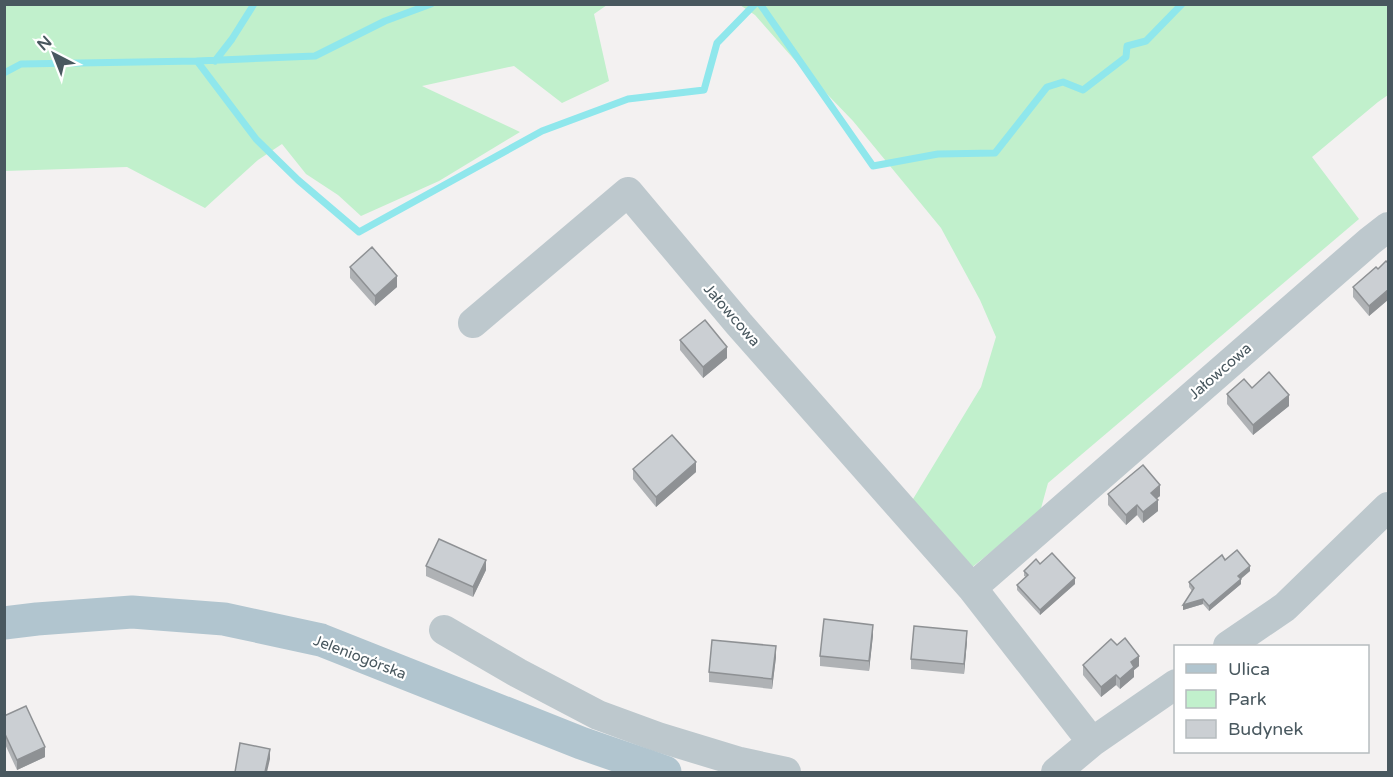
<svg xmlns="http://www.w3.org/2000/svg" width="1393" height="777" viewBox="0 0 1393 777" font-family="'Varela Round',sans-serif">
<rect width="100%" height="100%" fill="#f3f1f1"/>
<!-- green -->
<path fill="#c1f0cc" d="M 4,5 L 607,5 L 594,14 L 609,81 L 562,103 L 514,66 L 422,86 L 520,132 L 439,181 L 361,216 L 338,195 L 306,174 L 282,144 L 258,160 L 205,208 L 127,167 L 5,171 Z
M 740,5 L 1388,5 L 1388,95 L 1378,102 L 1312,157 L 1359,219 L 1048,483 L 1040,512 L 970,569 L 910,504 L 981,387 L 996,337 L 980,300 L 941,228 L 853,121 L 799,65 L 755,15 Z"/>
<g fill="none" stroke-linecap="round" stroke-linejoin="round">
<!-- stream -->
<path stroke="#8fe7ec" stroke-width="7" d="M 760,4 L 873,166 L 938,154 L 995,153 L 1047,87 L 1063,82 L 1083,90 L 1126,57 L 1127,46 L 1146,41 L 1182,4
M 197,61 L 315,56 L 385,21 L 431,4
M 215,61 L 232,39 L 254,4
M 4,73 L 21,64 L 197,61 L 256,139 L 298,180 L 359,232 L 542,131 L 628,99 L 704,90 L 717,43 L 755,4"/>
<!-- minor -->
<path stroke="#bdc8cd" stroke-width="30" d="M 473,323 L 628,192 L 739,324 L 972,588
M 444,630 L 518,673 L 598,715 L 658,737 L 740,762 L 786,772
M 1228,646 L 1285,607 L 1388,507
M 1092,742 L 972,588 L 1370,241 L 1388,227
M 1056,772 L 1092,742 L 1176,684"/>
<!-- major -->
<path stroke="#b1c5cf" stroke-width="33" d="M 4,623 L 37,619 L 132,612 L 224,619 L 321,640 L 581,743 L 665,772"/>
</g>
<!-- wall -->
<path fill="#afb2b5" d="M 1389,264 L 1389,299 L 1369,316 L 1353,297 L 1353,287 L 1378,269 Z
M 350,267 L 397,287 L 375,306 L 350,278 Z
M 680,340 L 727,358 L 703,378 L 680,350 Z
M 1252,388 L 1289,406 L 1253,435 L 1227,404 L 1227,394 Z
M 633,469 L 696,472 L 656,507 L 633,479 Z
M 1108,494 L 1160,496 L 1156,499 L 1158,511 L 1143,523 L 1137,515 L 1126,525 L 1108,505 Z
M 1225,560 L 1250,571 L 1241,579 L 1241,584 L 1209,611 L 1203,604 L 1183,610 L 1192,591 L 1189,587 L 1189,582 Z
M 1040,564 L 1075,584 L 1040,615 L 1017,590 L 1017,585 L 1026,577 L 1024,576 L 1024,571 Z
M 426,566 L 486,570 L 473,597 L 426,576 Z
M 873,635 L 869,671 L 820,666 L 820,656 Z
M 967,641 L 964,674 L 911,669 L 911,659 Z
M 1117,645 L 1139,666 L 1134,670 L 1134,677 L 1120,689 L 1116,685 L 1101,697 L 1083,675 L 1083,665 Z
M 776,657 L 772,689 L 709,682 L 709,672 Z
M 4,716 L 45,757 L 17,770 L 4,742 Z"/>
<!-- shaded-wall -->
<path fill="#8e9194" d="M 397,276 L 397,287 L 375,306 L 375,296 Z
M 1389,289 L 1389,299 L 1369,316 L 1369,306 Z
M 727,347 L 727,358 L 703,378 L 703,367 Z
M 1289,395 L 1289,406 L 1253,435 L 1253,425 Z
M 696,462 L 696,472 L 656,507 L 656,497 Z
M 1160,485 L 1160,496 L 1151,503 L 1151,493 Z
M 1158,500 L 1158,511 L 1143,523 L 1143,512 Z
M 1137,505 L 1137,515 L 1126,525 L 1126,515 Z
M 486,560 L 486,570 L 473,597 L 473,587 Z
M 1250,566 L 1250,571 L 1238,581 L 1238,576 Z
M 1075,578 L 1075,584 L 1040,615 L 1040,610 Z
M 1241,579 L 1241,584 L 1209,611 L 1209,606 Z
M 1203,599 L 1203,604 L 1183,610 L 1183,605 Z
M 873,625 L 873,635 L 869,671 L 869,661 Z
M 967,631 L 967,641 L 964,674 L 964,664 Z
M 776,646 L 776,657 L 772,689 L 772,679 Z
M 1139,656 L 1139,666 L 1134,670 L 1134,677 L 1120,689 L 1120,679 L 1131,662 Z
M 1116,675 L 1116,685 L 1101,697 L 1101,687 Z
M 45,747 L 45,757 L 17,770 L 17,760 Z
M 270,749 L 270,759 L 267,772 L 265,772 Z"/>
<!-- building -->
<path fill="#cbcfd3" stroke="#8e9194" stroke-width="1.5" d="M 372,247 L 397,276 L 375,296 L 350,267 Z
M 1386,261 L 1389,264 L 1389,289 L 1369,306 L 1353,287 L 1376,267 L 1378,269 Z
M 705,320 L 727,347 L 703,367 L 680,340 Z
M 1269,372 L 1289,395 L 1253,425 L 1227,394 L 1244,379 L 1252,388 Z
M 672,435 L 696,462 L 656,497 L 633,469 Z
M 1143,465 L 1160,485 L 1151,493 L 1158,500 L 1143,512 L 1137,505 L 1126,515 L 1108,494 Z
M 439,539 L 486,560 L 473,587 L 426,566 Z
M 1237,550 L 1250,566 L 1238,576 L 1241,579 L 1209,606 L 1203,599 L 1183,605 L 1194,588 L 1189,582 L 1222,555 L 1225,560 Z
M 1052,553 L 1075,578 L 1040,610 L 1017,585 L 1028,575 L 1024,571 L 1036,559 L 1040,564 Z
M 824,619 L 873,625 L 869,661 L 820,656 Z
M 914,626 L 967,631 L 964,664 L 911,659 Z
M 1125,638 L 1139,656 L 1131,662 L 1134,667 L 1120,679 L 1116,675 L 1101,687 L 1083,665 L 1111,639 L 1117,645 Z
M 712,640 L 776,646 L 772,679 L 709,672 Z
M 26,706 L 45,747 L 17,760 L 4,732 L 4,716 Z
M 240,743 L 270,749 L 265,772 L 235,772 Z"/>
<g text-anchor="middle" stroke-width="4.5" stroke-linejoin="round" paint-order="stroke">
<!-- street labels -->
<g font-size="15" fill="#49585f" stroke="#fff">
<text transform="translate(732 315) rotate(49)" y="5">Jałowcowa</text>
<text transform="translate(1220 371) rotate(-41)" y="5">Jałowcowa</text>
<text transform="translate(360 657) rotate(21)" y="5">Jeleniogórska</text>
</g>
</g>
<!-- border -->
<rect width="1393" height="777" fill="none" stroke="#49585f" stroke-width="12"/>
<!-- legend -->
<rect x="1174" y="645" width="195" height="108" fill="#ffffff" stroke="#b6bcbf" stroke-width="1.5"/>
<rect x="1186" y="664" width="30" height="9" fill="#b1c5cf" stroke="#b6bcbf" stroke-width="1.5"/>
<text x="1228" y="675" font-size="18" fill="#49585f">Ulica</text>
<rect x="1186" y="690" width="30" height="18" fill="#c1f0cc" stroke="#b6bcbf" stroke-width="1.5"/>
<text x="1228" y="705" font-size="18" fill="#49585f">Park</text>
<rect x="1186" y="720" width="30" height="18" fill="#cbcfd3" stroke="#b6bcbf" stroke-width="1.5"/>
<text x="1228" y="735" font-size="18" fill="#49585f">Budynek</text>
<!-- north arrow -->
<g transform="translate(54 54) rotate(318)" stroke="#ffffff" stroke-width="4.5" paint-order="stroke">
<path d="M0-4.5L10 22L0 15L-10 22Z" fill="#49585f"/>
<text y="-9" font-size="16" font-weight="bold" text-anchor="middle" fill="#49585f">N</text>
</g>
</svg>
